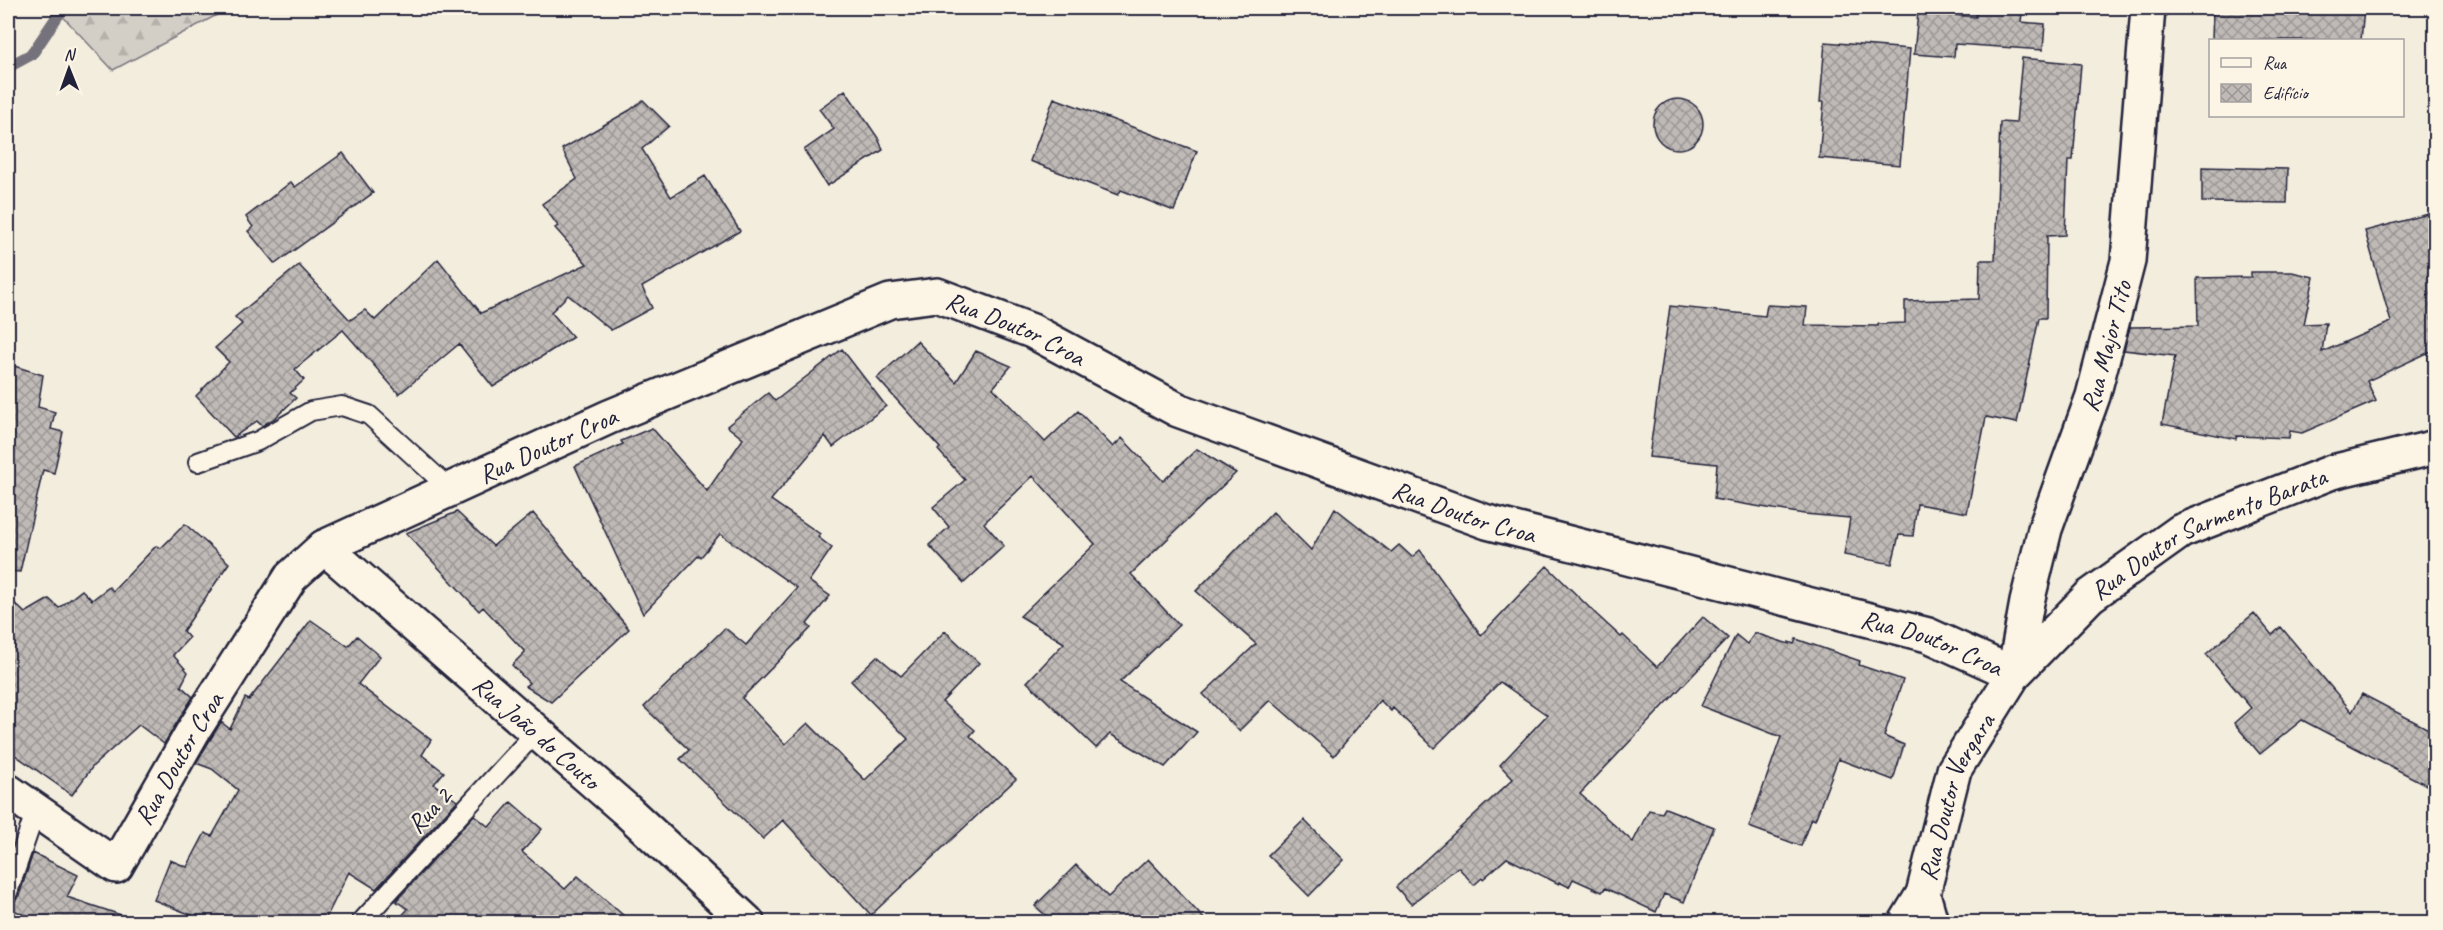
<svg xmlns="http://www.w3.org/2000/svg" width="2443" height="930" viewBox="0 0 2443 930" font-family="Caveat,sans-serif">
<defs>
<pattern id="forest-firs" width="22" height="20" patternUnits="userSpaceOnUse" patternTransform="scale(1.5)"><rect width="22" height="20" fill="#d4cfc6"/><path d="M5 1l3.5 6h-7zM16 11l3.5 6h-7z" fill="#b6b1ab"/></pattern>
<pattern id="building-cross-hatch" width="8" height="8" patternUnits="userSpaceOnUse" patternTransform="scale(1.5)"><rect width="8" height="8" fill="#bfbab6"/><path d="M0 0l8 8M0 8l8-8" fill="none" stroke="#9b9795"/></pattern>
</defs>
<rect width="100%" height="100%" fill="#f3edde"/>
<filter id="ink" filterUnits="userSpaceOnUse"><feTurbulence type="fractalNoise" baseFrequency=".0167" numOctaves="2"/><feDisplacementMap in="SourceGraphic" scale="12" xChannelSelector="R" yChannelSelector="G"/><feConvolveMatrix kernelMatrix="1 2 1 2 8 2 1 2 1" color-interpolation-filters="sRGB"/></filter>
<g filter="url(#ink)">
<!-- forest -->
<path fill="url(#forest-firs)" stroke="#7b7880" stroke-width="1.5" d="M 55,8 L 230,8 L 113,70 Z"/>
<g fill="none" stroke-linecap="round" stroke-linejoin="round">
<!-- stream -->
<path stroke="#75727b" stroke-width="12" d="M 8,67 L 32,54 L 63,8"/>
</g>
<!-- building -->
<path fill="url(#building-cross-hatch)" stroke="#22223b" stroke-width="1.5" d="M 2213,8 L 2364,8 L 2361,40 L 2212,40 Z
M 1976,10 L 2022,14 L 2021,22 L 2045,24 L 2043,50 L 1955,44 L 1954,57 L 1914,54 L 1918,12 L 1976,17 Z
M 1825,42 L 1910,49 L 1900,165 L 1819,158 L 1824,102 L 1820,102 Z
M 2022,58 L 2081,64 L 2073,160 L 2068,160 L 2065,235 L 2047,236 L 2046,318 L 2039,318 L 2017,423 L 1986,417 L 1967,513 L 1917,504 L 1913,536 L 1899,535 L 1892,564 L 1844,555 L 1850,518 L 1804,514 L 1714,499 L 1717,464 L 1649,457 L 1670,306 L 1765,316 L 1767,305 L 1807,307 L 1805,325 L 1878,326 L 1878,324 L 1905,323 L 1905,301 L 1979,299 L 1980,260 L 1995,260 L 2000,122 L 2016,123 Z
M 845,90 L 878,138 L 883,150 L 827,186 L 804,150 L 834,129 L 819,109 Z
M 1054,98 L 1197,151 L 1174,211 L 1121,190 L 1118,195 L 1030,161 Z
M1653 124a25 25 0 1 1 50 0a25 25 0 1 1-50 0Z
M 643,100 L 669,126 L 642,149 L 671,197 L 705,176 L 740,231 L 642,287 L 652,308 L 611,330 L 568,295 L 551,312 L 573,337 L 493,387 L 459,344 L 399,394 L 343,330 L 295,369 L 304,380 L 290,393 L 296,398 L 275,418 L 262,426 L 257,421 L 234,437 L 196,396 L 229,362 L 215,348 L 242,324 L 235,317 L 299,265 L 350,320 L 365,310 L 375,320 L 438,259 L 481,313 L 587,264 L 555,228 L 558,226 L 542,204 L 577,179 L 562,149 L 630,110 Z
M 343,153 L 373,193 L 275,264 L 248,231 L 253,227 L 246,217 L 291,182 L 295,187 Z
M 2202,167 L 2288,169 L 2287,203 L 2202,202 Z
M 2436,212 L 2436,349 L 2367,381 L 2376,401 L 2302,433 L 2290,431 L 2289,438 L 2237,436 L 2236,439 L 2162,424 L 2175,356 L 2124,350 L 2130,327 L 2198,326 L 2197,278 L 2251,277 L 2251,272 L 2292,272 L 2314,277 L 2304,324 L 2326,323 L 2322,352 L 2391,322 L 2365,231 Z
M 917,341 L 956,382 L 976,351 L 1011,366 L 993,388 L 1045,442 L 1078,411 L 1113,447 L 1122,438 L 1163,481 L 1197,449 L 1236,473 L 1131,574 L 1179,625 L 1120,682 L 1197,732 L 1165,767 L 1110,734 L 1096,748 L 1027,682 L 1064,643 L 1020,616 L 1095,544 L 1033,476 L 984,523 L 1004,546 L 964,583 L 929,545 L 949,527 L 933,507 L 965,480 L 938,450 L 940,448 L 877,378 Z
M 842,349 L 886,406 L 833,447 L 825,436 L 771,500 L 820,534 L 818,537 L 832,548 L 809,581 L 830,596 L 807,624 L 811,628 L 742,698 L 785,744 L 808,723 L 865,780 L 908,739 L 851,681 L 877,656 L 901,676 L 945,631 L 979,663 L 942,702 L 975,730 L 970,736 L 1016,779 L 871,915 L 783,820 L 763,839 L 680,759 L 689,750 L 644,707 L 725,628 L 746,645 L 797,588 L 720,534 L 701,557 L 699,555 L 643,614 L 575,466 L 623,444 L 621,441 L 652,428 L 707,491 L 743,439 L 727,426 L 768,393 L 775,401 Z
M 8,364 L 43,375 L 38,407 L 55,412 L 51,429 L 63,432 L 54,473 L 43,470 L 20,572 L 8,571 Z
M 1335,508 L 1391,552 L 1399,545 L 1412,557 L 1420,550 L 1481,635 L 1547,566 L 1597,615 L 1621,637 L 1623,635 L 1657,667 L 1703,617 L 1728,638 L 1580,794 L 1633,842 L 1649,810 L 1662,813 L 1665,808 L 1714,827 L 1684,902 L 1664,894 L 1656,912 L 1605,888 L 1602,892 L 1573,879 L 1569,887 L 1559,882 L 1559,884 L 1507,858 L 1483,879 L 1482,878 L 1474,885 L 1458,867 L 1411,904 L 1396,887 L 1513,779 L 1500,765 L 1547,715 L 1500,682 L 1434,748 L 1393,708 L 1391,711 L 1380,700 L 1334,756 L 1270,700 L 1239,731 L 1203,694 L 1256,644 L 1196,591 L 1273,512 L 1311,550 Z
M 457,512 L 493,546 L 533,513 L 629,629 L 551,702 L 525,686 L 529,683 L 512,665 L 525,652 L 483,607 L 479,611 L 406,533 Z
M 185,524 L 229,563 L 183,631 L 189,638 L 173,655 L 188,672 L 181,686 L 193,697 L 164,744 L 139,725 L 93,766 L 72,795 L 8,750 L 8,597 L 25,613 L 49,599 L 59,608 L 82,590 L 92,600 L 109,587 L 113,591 L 156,546 L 161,548 Z
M 2254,613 L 2272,635 L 2281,627 L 2352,712 L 2362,694 L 2436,733 L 2436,790 L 2302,720 L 2260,754 L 2234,723 L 2251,708 L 2206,654 Z
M 311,620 L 348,646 L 357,636 L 380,656 L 358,684 L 431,740 L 422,755 L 444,772 L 434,784 L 457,801 L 376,889 L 349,872 L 324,922 L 209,922 L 154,900 L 170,860 L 187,867 L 205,833 L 212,836 L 238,790 L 212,769 L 196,763 L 221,722 L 230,729 L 245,698 L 249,700 Z
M 1755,633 L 1789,644 L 1789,642 L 1794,644 L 1796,639 L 1860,661 L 1859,665 L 1903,680 L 1884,736 L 1904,745 L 1893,780 L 1838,759 L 1815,820 L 1811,818 L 1801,846 L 1749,827 L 1781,737 L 1701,706 L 1736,635 L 1747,644 Z
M 511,802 L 542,829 L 522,852 L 565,889 L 578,876 L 631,922 L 396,922 L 408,909 L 396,901 L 474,815 L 489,827 Z
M 1304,820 L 1344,860 L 1309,896 L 1268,855 Z
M 33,853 L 78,875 L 67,897 L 127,917 L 126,922 L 38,922 L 8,907 L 8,903 L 15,901 L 19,896 Z
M 1148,859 L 1207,922 L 1053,922 L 1035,906 L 1076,865 L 1108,897 Z"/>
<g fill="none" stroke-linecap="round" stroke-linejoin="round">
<defs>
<path id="lane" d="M 198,462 L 258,441 L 311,411 L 342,406 L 369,415 L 450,489
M 8,892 L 36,810
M 361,922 L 536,732"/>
<g id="street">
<path id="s1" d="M 324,547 L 625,809 L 747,922"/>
<path id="s2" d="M 8,791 L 116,866 L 192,733 L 291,577 L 324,547 L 609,417 L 890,301 L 937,295 L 1032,331 L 1178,410 L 1487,522 L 1928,635 L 2014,674 L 2027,602 L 2045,529 L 2093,396 L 2128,261 L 2148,8"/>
<path d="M 1923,894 L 1931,922"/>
</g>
<g id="secondary">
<path id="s3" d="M 1906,922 L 1923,894 L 1954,770 L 2014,674 L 2090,596 L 2181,531 L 2332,472 L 2436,447"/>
</g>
</defs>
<!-- lane casing -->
<use href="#lane" stroke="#22223b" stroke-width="22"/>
<!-- street casing -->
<use href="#street" stroke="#22223b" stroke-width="38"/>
<!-- secondary casing -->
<use href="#secondary" stroke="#22223b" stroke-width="38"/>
<!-- lane -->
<use href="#lane" stroke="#fcf5e5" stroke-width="18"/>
<!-- street -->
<use href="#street" stroke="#fcf5e5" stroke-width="33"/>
<!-- secondary -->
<use href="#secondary" stroke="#fcf5e5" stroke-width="33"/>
</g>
</g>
<g text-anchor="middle" stroke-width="4.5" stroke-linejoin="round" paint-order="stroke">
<!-- street labels -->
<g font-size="26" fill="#22223b" stroke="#fcf5e5">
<text dy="9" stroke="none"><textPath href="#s2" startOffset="1264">Rua Doutor Croa</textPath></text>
<text dy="9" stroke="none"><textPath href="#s2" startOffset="2666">Rua Major Tito</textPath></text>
<text dy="9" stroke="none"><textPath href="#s2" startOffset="760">Rua Doutor Croa</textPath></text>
<text dy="9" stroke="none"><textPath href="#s2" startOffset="1750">Rua Doutor Croa</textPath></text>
<text dy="9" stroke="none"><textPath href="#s3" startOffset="518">Rua Doutor Sarmento Barata</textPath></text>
<text dy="9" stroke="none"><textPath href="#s2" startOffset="2236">Rua Doutor Croa</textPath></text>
<text dy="9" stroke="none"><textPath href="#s1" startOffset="282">Rua João do Couto</textPath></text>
<text dy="9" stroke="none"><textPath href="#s2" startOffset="256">Rua Doutor Croa</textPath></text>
<text dy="9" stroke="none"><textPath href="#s3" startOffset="136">Rua Doutor Vergara</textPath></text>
<text transform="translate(429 810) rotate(-47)" y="9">Rua 2</text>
</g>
</g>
<!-- margin -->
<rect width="2443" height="930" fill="none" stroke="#fcf5e5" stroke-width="30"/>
<rect x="15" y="15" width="2413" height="900" fill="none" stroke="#22223b" stroke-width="2" filter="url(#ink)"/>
<!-- legend -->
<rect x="2209" y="39" width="195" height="78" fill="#fcf5e5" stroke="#a5a1a1" stroke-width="1.5"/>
<rect x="2221" y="58" width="30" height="9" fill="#fcf5e5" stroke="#a5a1a1" stroke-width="1.5"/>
<text x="2263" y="69" font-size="18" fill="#22223b">Rua</text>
<rect x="2221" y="84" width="30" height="18" fill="url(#building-cross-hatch)" stroke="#a5a1a1" stroke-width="1.5"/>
<text x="2263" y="99" font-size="18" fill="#22223b">Edifício</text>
<!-- north arrow -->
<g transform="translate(69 69) rotate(359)" stroke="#fcf5e5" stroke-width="4.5" paint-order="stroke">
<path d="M0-4.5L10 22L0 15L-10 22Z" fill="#22223b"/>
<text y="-9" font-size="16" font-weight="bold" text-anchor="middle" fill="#22223b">N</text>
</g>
</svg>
